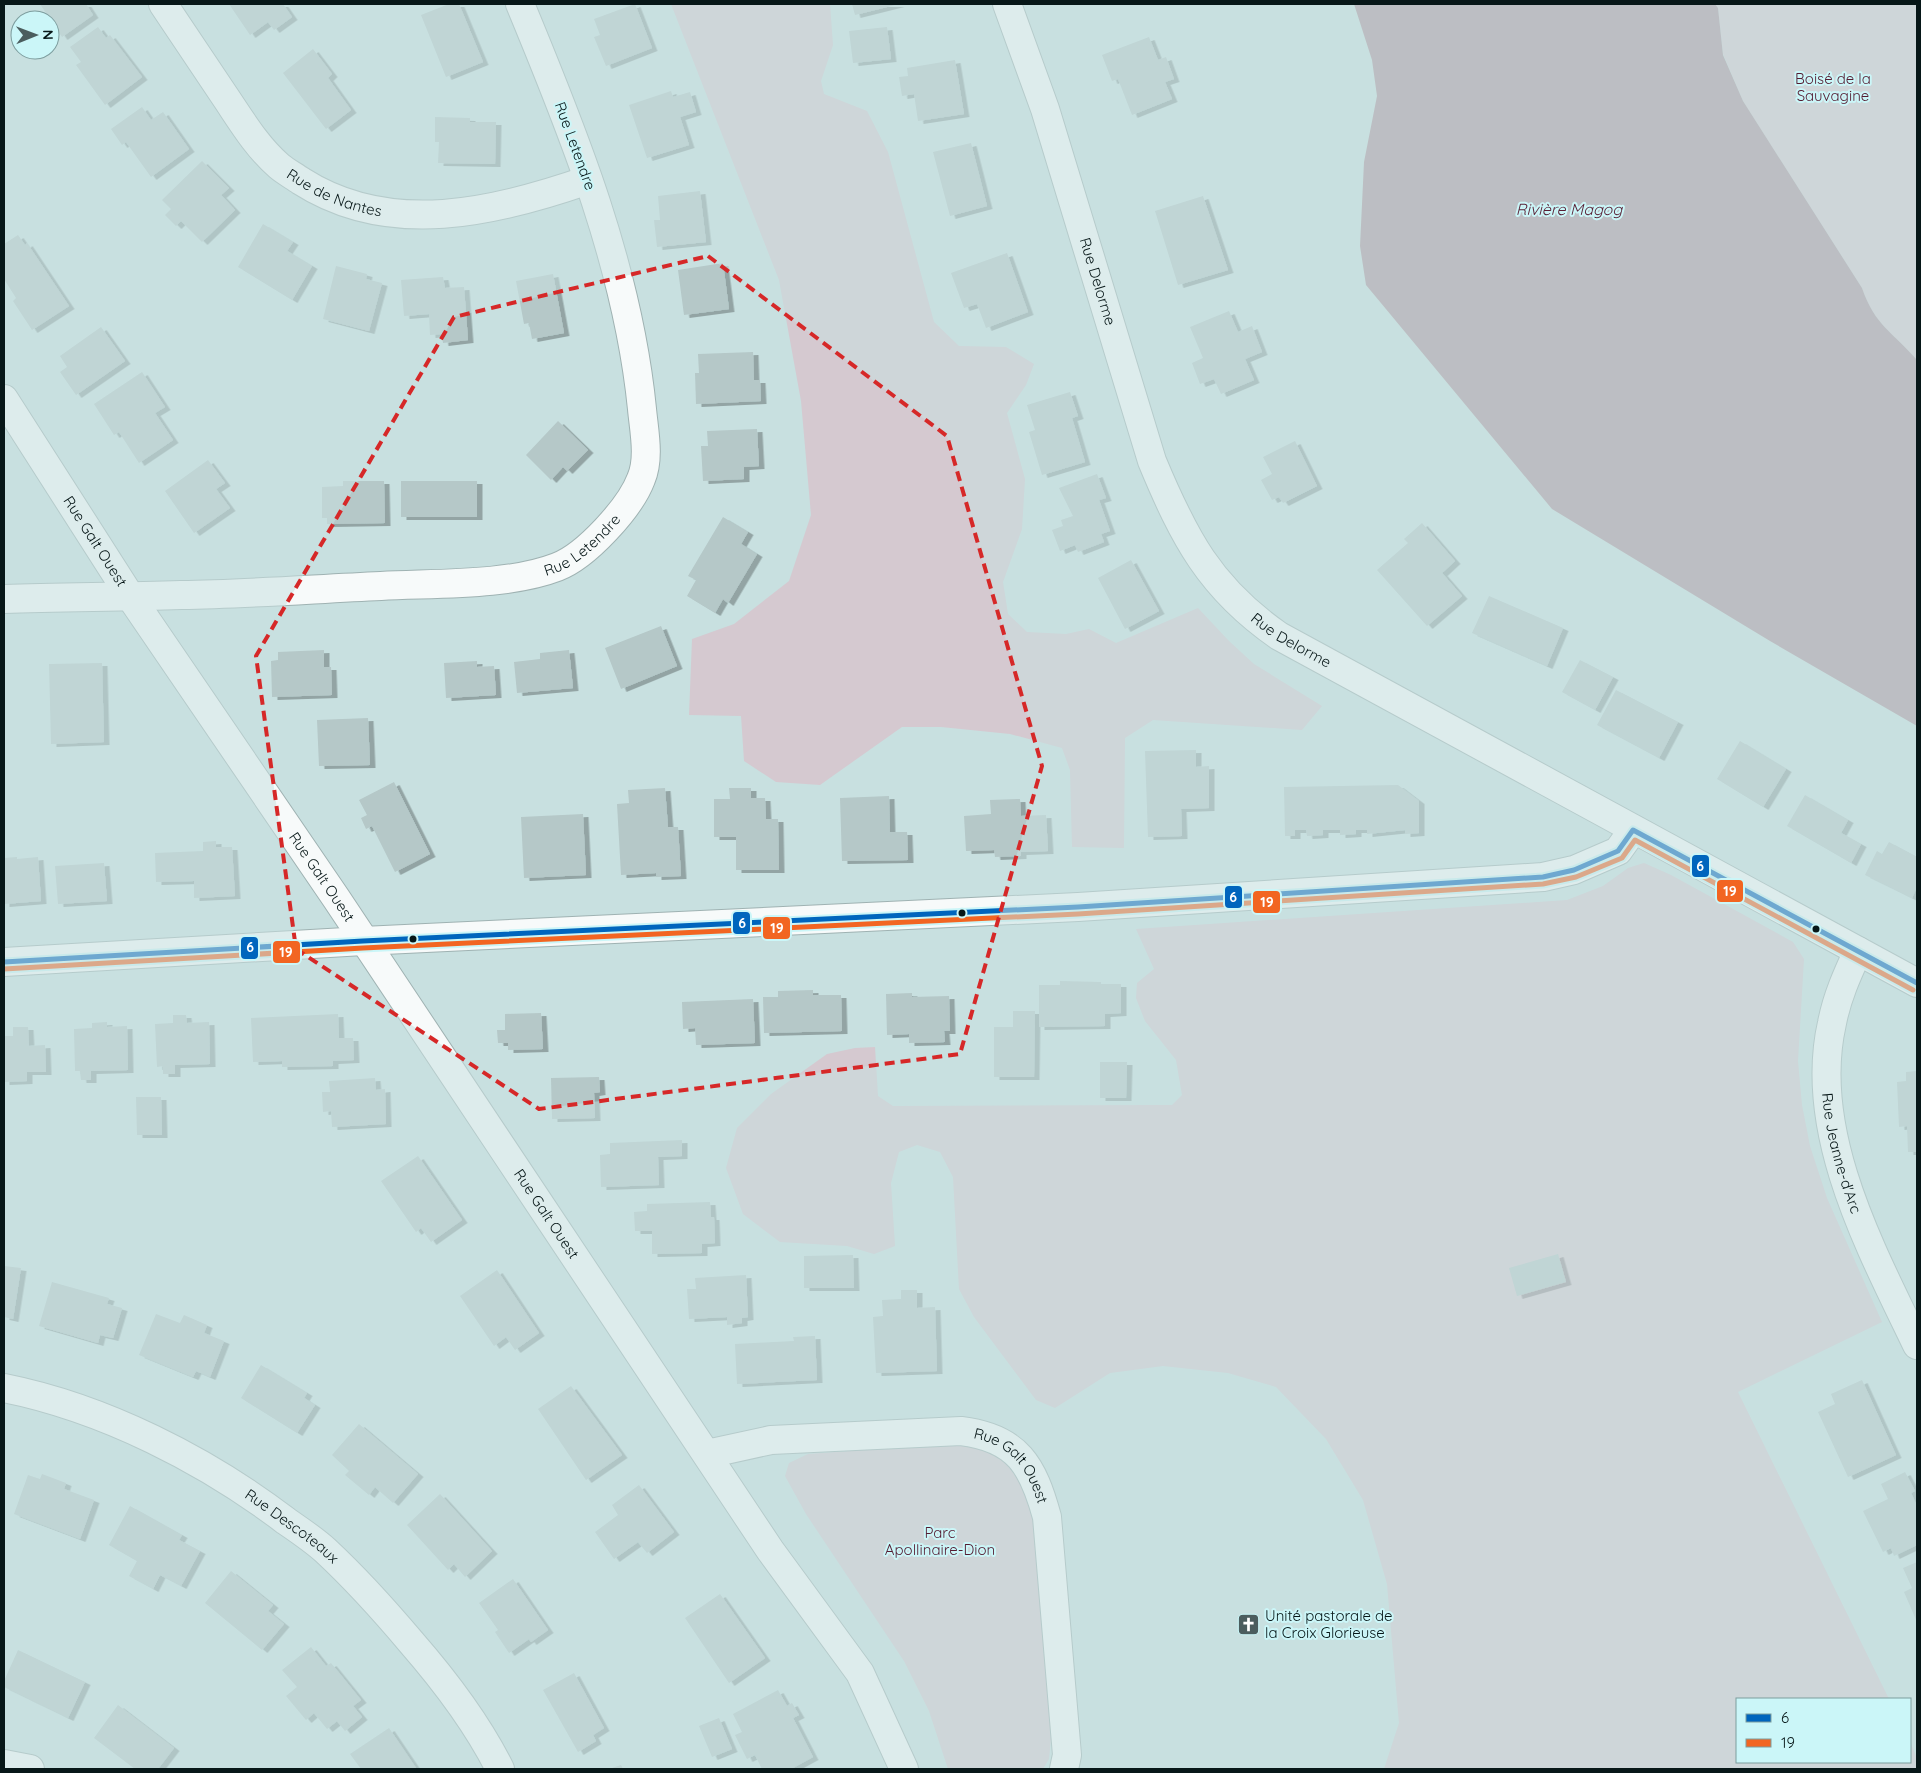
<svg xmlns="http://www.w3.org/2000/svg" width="1921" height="1773" viewBox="0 0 1921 1773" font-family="Quicksand,sans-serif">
<defs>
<filter id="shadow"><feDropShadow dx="5.5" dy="3" stdDeviation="0" flood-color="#0004"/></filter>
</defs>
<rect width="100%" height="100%" fill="#c8e0e0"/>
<!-- green -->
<path fill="#d5c9d0" d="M 671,4 L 830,4 L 833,45 L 821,81 L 824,94 L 867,111 L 888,152 L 934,322 L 959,346 L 1006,347 L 1034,364 L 1026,385 L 1007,413 L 1025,479 L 1022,529 L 1003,582 L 1008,614 L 1027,632 L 1066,634 L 1089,629 L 1116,643 L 1198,608 L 1229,641 L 1254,664 L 1322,706 L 1302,730 L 1153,720 L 1125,738 L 1124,848 L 1072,847 L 1070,770 L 1062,748 L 1010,734 L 941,727 L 902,727 L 820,785 L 776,782 L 744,761 L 741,716 L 689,715 L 692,639 L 734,624 L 789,581 L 811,515 L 801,401 L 779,280 Z
M 1715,4 L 1917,4 L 1917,360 C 1893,332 1875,326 1862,288 L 1743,101 L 1723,54 L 1718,8 Z
M 1644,863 L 1671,875 L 1793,942 L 1804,959 L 1798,1061 L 1802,1105 L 1810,1146 L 1827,1198 L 1882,1322 L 1738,1392 L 1889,1699 L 1737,1699 L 1737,1762 L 1910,1762 L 1910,1742 L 1917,1758 L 1917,1769 L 1384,1769 L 1399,1723 L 1387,1584 L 1363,1500 L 1326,1439 L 1276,1387 L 1228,1373 L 1163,1366 L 1110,1373 L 1055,1408 L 1036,1400 L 974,1317 L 959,1289 L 953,1177 L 940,1152 L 917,1145 L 899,1152 L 891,1183 L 895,1246 L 874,1254 L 847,1246 L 780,1242 L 743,1214 L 726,1168 L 737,1128 L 771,1094 L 827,1054 L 855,1048 L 875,1047 L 878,1096 L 893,1106 L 1172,1105 L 1182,1095 L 1176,1060 L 1145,1021 L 1136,998 L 1137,983 L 1154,969 L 1136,929 L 1567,900 L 1603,886 L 1628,868 Z
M 959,1443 L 993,1452 L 1020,1474 L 1036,1517 L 1051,1738 L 1049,1759 L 1043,1769 L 948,1769 L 929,1711 L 904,1661 L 806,1514 L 785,1476 L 789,1463 L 808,1454 Z"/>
<!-- water -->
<path fill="#ae969f" d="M 1354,4 L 1715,4 L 1718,8 L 1723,55 L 1743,101 L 1862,288 C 1875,326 1893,332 1917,360 L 1917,726 L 1770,641 L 1552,509 L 1366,285 L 1360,246 L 1364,162 L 1377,96 L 1372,60 Z"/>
<!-- building -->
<path fill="#b5c8c8" filter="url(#shadow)" d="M 40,4 L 86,4 L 93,15 L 62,37 Z
M 229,4 L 283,4 L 292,17 L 274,30 L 268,22 L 250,35 Z
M 449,4 L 459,4 L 483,62 L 446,77 L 421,15 Z
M 635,4 L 652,48 L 606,66 L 594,37 L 600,35 L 594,19 Z
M 852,4 L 899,4 L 855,15 Z
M 98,27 L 106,38 L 110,35 L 142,77 L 105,105 L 76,65 L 81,62 L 70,47 Z
M 887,27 L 891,59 L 853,63 L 849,31 Z
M 1149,37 L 1158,60 L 1166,57 L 1174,79 L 1165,82 L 1172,99 L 1132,115 L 1118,79 L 1112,81 L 1102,55 Z
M 313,49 L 332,74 L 328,78 L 351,110 L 326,129 L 283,73 Z
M 955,60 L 964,114 L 918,121 L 914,94 L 902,96 L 899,77 L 908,76 L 907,68 Z
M 671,91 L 673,97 L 690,92 L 696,112 L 680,117 L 689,145 L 647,158 L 629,105 Z
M 142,107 L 151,120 L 163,112 L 189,149 L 151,177 L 126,142 L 122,145 L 111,129 Z
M 435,117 L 470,118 L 470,122 L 496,122 L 495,164 L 438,163 L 439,142 L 435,142 Z
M 971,143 L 987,206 L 950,216 L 933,152 Z
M 202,161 L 229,188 L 221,195 L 235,210 L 202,242 L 181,221 L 176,226 L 165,215 L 171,209 L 162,200 Z
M 700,191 L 706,242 L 657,247 L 654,220 L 660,220 L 658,196 Z
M 1203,196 L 1228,270 L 1178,285 L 1155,211 Z
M 263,224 L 293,242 L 287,251 L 312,266 L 292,300 L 238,267 Z
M 18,235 L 25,245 L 27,243 L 69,306 L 32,330 L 13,301 L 16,298 L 4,279 L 4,244 Z
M 1007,253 L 1028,312 L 986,328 L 977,304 L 964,308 L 951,273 Z
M 723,263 L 729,309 L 684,315 L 678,270 Z
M 336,266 L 367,274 L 366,279 L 382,283 L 369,331 L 323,319 Z
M 553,274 L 564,333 L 532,339 L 529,323 L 524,324 L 516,281 Z
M 443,277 L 445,288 L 464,287 L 468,340 L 443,343 L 442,334 L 430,335 L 429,314 L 404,316 L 401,280 Z
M 1229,311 L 1238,332 L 1252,326 L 1262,352 L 1245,359 L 1254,380 L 1221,394 L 1214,379 L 1200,384 L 1192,363 L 1203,358 L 1190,327 Z
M 101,327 L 125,361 L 76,395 L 60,372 L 67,367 L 60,356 Z
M 753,352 L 754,380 L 760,380 L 761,401 L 696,404 L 695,373 L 699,373 L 698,354 Z
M 142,372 L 165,407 L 155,413 L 173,440 L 139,463 L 119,432 L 114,435 L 94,404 Z
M 1070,392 L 1078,416 L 1072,418 L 1085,462 L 1042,475 L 1029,432 L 1035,430 L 1027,405 Z
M 558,421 L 588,450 L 567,471 L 563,467 L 551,480 L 526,455 Z
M 757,429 L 759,466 L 744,467 L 744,479 L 703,481 L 701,446 L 708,446 L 707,431 Z
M 1295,441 L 1317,486 L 1283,503 L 1279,497 L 1272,500 L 1261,480 L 1272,474 L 1263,457 Z
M 208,460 L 225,483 L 216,489 L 230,508 L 194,533 L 165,491 Z
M 1097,474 L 1106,498 L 1099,500 L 1110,531 L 1101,534 L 1104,542 L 1078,552 L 1075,545 L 1060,551 L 1052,530 L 1063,526 L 1061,520 L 1073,516 L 1059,488 Z
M 343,481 L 384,481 L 385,523 L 327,524 L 327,518 L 322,518 L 322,487 L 343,486 Z
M 401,481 L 477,481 L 477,517 L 401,517 Z
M 723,517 L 748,532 L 741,544 L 757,554 L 728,603 L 723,599 L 715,613 L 687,596 L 696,580 L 688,576 Z
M 1422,523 L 1455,561 L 1442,573 L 1462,596 L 1427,626 L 1377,570 L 1408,543 L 1404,539 Z
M 1131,560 L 1159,611 L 1125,629 L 1098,578 Z
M 1489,596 L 1563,628 L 1547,666 L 1472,633 Z
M 661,626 L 677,666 L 621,689 L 605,648 Z
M 324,650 L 324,667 L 331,667 L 332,695 L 272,697 L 271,661 L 278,660 L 278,652 Z
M 569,650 L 573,688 L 517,693 L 514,662 L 540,659 L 540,653 Z
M 1580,660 L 1613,677 L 1595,710 L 1562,692 Z
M 477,661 L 477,667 L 494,666 L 496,695 L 446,698 L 444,663 Z
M 102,663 L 104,742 L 51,744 L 49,664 Z
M 1616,690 L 1678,722 L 1659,758 L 1597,725 Z
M 368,718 L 370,765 L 319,766 L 317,720 Z
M 1740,741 L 1786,769 L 1763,807 L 1717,779 Z
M 1196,750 L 1196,767 L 1209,766 L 1209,808 L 1181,809 L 1182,836 L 1148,837 L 1145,751 Z
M 394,782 L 430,854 L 395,872 L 372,826 L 366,829 L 361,818 L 367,815 L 359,800 Z
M 1398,785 L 1419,801 L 1419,833 L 1405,834 L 1405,830 L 1367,834 L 1367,830 L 1356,830 L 1356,834 L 1340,835 L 1340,830 L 1323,830 L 1323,835 L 1307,836 L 1306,830 L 1295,830 L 1295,836 L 1285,836 L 1284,787 Z
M 665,788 L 668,827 L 678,827 L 681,876 L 656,877 L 656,873 L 621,875 L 617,804 L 629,803 L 628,790 Z
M 729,788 L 751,788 L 751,798 L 765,798 L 766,819 L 778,819 L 779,870 L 736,870 L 736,837 L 714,837 L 714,799 L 730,799 Z
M 1805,795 L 1848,820 L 1841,833 L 1861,844 L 1851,863 L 1787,826 Z
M 889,796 L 890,832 L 907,832 L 908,860 L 842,861 L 840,798 Z
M 1020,799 L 1021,816 L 1046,815 L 1048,851 L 1021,852 L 1021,856 L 995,857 L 994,850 L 966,851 L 964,816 L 991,814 L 990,800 Z
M 583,814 L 586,875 L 524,878 L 521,817 Z
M 216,841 L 216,847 L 232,847 L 235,896 L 194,898 L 194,881 L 156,882 L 155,853 L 203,851 L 203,842 Z
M 1889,842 L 1917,857 L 1917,887 L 1912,898 L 1865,875 L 1877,851 L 1882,854 Z
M 17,857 L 17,859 L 38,857 L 41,901 L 4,904 L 4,858 Z
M 104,863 L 107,901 L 58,904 L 55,866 Z
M 1060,981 L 1101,982 L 1101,984 L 1121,984 L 1121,1013 L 1105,1014 L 1105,1026 L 1039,1027 L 1039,985 L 1060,985 Z
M 813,990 L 813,995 L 841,995 L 842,1031 L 764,1033 L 763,997 L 778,997 L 778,991 Z
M 912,993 L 912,997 L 949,996 L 950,1031 L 944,1031 L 945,1042 L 909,1043 L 909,1034 L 887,1035 L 886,994 Z
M 753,999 L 755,1043 L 696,1045 L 695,1028 L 683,1029 L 682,1002 Z
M 1013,1011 L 1035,1011 L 1034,1077 L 994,1077 L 994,1027 L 1013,1027 Z
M 541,1013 L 543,1049 L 508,1050 L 508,1043 L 498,1043 L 497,1030 L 505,1030 L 505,1014 Z
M 338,1014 L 339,1038 L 353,1038 L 354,1060 L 333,1061 L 333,1066 L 282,1067 L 282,1061 L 253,1062 L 251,1018 Z
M 173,1015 L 186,1015 L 187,1023 L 209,1022 L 210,1064 L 175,1065 L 175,1074 L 163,1074 L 163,1066 L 157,1067 L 155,1024 L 173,1023 Z
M 107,1022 L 107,1027 L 127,1026 L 128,1070 L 91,1071 L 91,1080 L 81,1080 L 80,1071 L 75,1071 L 74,1029 L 92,1028 L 92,1023 Z
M 13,1027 L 28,1027 L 29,1046 L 45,1045 L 46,1072 L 27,1072 L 27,1081 L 4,1082 L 4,1036 L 13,1036 Z
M 1100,1062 L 1127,1062 L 1126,1098 L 1100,1098 Z
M 1917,1071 L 1917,1152 L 1908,1152 L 1907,1126 L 1899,1127 L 1897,1082 L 1906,1081 L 1906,1072 Z
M 599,1077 L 600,1092 L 594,1093 L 595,1118 L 552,1119 L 551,1078 Z
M 375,1078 L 376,1090 L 385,1089 L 386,1124 L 332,1127 L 331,1111 L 323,1112 L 322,1092 L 330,1092 L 329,1081 Z
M 136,1097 L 161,1097 L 162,1135 L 137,1135 Z
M 682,1140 L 682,1156 L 658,1157 L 659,1185 L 601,1187 L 600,1155 L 610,1154 L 610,1143 Z
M 418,1156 L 462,1220 L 431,1242 L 421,1228 L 416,1232 L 381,1181 Z
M 710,1202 L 711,1217 L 714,1217 L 715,1243 L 702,1244 L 702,1253 L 652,1254 L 652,1231 L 635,1231 L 634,1212 L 647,1211 L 647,1204 Z
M 1558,1254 L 1566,1282 L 1517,1296 L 1509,1268 Z
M 853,1255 L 854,1288 L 804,1288 L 804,1256 Z
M 4,1266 L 21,1268 L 13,1319 L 4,1317 Z
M 497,1270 L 539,1333 L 515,1350 L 506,1337 L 494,1346 L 460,1296 Z
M 746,1275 L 748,1317 L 742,1318 L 742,1323 L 727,1325 L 727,1317 L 689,1319 L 687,1289 L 696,1289 L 695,1278 Z
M 52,1282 L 109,1298 L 107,1304 L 122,1308 L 113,1338 L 100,1335 L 98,1343 L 39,1326 Z
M 901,1290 L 917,1290 L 917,1308 L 935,1307 L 937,1371 L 876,1373 L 873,1317 L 883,1316 L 882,1300 L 901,1299 Z
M 156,1314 L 180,1323 L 184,1315 L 207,1325 L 204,1333 L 224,1341 L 210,1377 L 196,1371 L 193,1377 L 139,1355 Z
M 815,1336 L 817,1380 L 737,1384 L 735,1344 L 794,1341 L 793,1337 Z
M 261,1365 L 307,1393 L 304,1398 L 315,1405 L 297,1433 L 241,1398 Z
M 1862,1380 L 1896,1455 L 1848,1477 L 1818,1412 L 1835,1404 L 1831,1394 Z
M 571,1386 L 622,1455 L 586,1480 L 538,1409 Z
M 359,1424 L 418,1474 L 393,1503 L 375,1487 L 369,1495 L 345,1475 L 349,1471 L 332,1455 Z
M 1905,1472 L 1915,1491 L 1911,1493 L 1917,1506 L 1917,1545 L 1894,1556 L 1891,1548 L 1883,1552 L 1863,1511 L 1888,1499 L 1881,1484 Z
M 42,1474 L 66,1483 L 64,1489 L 94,1500 L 80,1539 L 14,1514 L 28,1475 L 40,1479 Z
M 639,1485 L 674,1532 L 647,1553 L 638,1542 L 614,1559 L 595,1532 L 618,1515 L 612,1505 Z
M 440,1494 L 492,1551 L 465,1577 L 454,1564 L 448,1570 L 407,1525 Z
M 130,1506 L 182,1535 L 179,1540 L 200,1551 L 181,1586 L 160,1575 L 153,1589 L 129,1576 L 137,1561 L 109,1545 Z
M 1917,1562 L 1917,1622 L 1904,1592 L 1912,1588 L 1903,1568 Z
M 231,1571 L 273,1605 L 268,1611 L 284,1624 L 262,1650 L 205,1603 Z
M 513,1579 L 548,1630 L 531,1642 L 529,1639 L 509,1653 L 495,1632 L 498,1630 L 479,1603 Z
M 720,1594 L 765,1658 L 729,1683 L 685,1618 Z
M 311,1647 L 326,1666 L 331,1663 L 361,1700 L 353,1706 L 362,1717 L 345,1731 L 337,1721 L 327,1729 L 314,1713 L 306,1720 L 286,1696 L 297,1687 L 282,1670 Z
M 18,1650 L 85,1682 L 68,1718 L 4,1687 L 4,1681 Z
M 574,1673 L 604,1728 L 593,1735 L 596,1741 L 578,1752 L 543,1690 Z
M 778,1690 L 787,1706 L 792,1703 L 799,1715 L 793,1718 L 813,1757 L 791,1769 L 762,1769 L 755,1755 L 747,1759 L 735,1735 L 742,1732 L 733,1714 Z
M 118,1705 L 174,1748 L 158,1769 L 135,1769 L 94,1738 Z
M 719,1718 L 732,1749 L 712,1757 L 699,1726 Z
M 389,1728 L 416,1768 L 361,1769 L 350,1754 Z
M 621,1765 L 623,1769 L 609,1769 Z"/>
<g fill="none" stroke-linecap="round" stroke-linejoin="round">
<defs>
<g id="minor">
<path id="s1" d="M 163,4 C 183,34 203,64 224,95 C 241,120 256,146 279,166 C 286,172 294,176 301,181 C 390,238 496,212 588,180"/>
<path id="s2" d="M 1007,4 L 1045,109 L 1152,461 C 1184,538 1210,588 1279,636 L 1917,983"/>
<path id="s3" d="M 4,399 L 130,596 L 336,898 L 770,1550 L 860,1673 L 904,1769"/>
<path id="s4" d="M 4,599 C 63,597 122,597 181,595 C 248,594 314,589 381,586 C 434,583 508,586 557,567 C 586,556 630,508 641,479 C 650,458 644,431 642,409 C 628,268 574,134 520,4"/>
<path id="s5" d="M 1858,951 C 1847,975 1837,997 1832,1023 C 1807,1132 1871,1249 1917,1345"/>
<path d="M 4,962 L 363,941 L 1078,907 L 1543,877 L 1574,870 L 1618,851 L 1633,830"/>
<path id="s6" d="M 4,1388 C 104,1408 206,1460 286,1521 C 299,1530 314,1540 326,1551 C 356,1579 384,1610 411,1642 C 445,1681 477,1723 500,1769"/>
<path id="s7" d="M 707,1454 L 771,1440 L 961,1431 C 1018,1438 1033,1466 1047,1517 L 1067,1755 L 1064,1769"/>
<path d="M 4,1764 L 30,1769"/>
</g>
</defs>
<!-- minor casing -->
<use href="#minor" stroke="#9fb2b2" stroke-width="30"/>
<!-- minor -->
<use href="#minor" stroke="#f7fafa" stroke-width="28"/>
<defs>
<path id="bus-1" d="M 4,962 L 363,941 L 1078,907 L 1543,877 L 1574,870 L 1618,851 L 1633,830 L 1917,983"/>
<path id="bus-2" d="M 4,969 L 363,948 L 1078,914 L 1543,884 L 1576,877 L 1622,858 L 1635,840 L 1913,990"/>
</defs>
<!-- bus-1 casing -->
<use href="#bus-1" stroke="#cbf6f8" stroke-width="9"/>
<!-- bus-2 casing -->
<use href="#bus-2" stroke="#cbf6f8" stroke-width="9"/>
<!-- bus-1 -->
<use href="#bus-1" stroke="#0065bd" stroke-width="5"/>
<!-- bus-2 -->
<use href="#bus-2" stroke="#f26522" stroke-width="5"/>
</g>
<!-- marked area -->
<path d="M0 0H1921V1773H0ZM 708,256 L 947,436 L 1042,766 L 960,1054 L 539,1109 L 296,949 L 256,656 L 454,317 Z" fill="#c8e0e0" fill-opacity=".55" fill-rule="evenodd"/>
<path fill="none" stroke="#d62828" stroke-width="4" stroke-dasharray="10 6" stroke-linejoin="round" d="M 708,256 L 947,436 L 1042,766 L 960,1054 L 539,1109 L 296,949 L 256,656 L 454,317 Z"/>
<!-- icons -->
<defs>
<symbol id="church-square" viewBox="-11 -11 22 22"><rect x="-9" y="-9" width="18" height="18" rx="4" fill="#4b5d5e" stroke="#cbf6f8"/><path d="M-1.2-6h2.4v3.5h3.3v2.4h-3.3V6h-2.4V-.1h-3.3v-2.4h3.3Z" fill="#fff"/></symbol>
</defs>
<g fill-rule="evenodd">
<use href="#church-square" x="1236" y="1612" width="25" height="25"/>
</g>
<!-- markers -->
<g fill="#071718" stroke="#cbf6f8" stroke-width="2">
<circle cx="962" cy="913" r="4.5"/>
<circle cx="1816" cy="929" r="4.5"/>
<circle cx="413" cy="939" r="4.5"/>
</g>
<g text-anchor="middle" stroke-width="4" stroke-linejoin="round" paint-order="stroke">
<!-- park labels -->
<g font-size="15" fill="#541b30" stroke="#cbf6f8">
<text x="1833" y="84">Boisé de la<tspan x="1833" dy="17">Sauvagine</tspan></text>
<text x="940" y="1538">Parc<tspan x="940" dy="17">Apollinaire-Dion</tspan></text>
</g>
<!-- street labels -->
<g font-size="15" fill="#071718" stroke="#cbf6f8">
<text transform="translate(575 146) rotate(70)" y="5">Rue Letendre</text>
<text dy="5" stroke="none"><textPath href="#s1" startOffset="262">Rue de Nantes</textPath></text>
<text dy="5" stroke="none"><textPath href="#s2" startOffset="292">Rue Delorme</textPath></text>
<text dy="5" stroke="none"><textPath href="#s3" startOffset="169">Rue Galt Ouest</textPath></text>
<text dy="5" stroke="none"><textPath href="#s4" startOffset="588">Rue Letendre</textPath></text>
<text dy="5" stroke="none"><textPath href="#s2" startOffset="712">Rue Delorme</textPath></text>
<text dy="5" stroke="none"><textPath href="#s3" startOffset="574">Rue Galt Ouest</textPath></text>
<text dy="5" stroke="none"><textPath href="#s5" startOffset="209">Rue Jeanne-d'Arc</textPath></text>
<text dy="5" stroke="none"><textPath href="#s3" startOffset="979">Rue Galt Ouest</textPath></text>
<text dy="5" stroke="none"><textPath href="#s7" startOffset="321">Rue Galt Ouest</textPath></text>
<text dy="5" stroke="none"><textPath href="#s6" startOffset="322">Rue Descoteaux</textPath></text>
</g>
<!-- poi labels -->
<g font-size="15" fill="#071718" stroke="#cbf6f8" text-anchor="start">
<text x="1265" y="1621">Unité pastorale de<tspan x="1265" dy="17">la Croix Glorieuse</tspan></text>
</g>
<!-- water labels -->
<g font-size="16" font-style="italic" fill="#581e33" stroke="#cbf6f8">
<text x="1569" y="215">Rivière Magog</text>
</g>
</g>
<g stroke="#cbf6f8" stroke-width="2">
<rect x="1691" y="854" width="19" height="24" rx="5" fill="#0065bd"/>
<rect x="1716" y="879" width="28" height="24" rx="5" fill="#f26522"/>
<rect x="1224" y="885" width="19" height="24" rx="5" fill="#0065bd"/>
<rect x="1252" y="890" width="29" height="24" rx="5" fill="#f26522"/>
<rect x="732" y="911" width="19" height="24" rx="5" fill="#0065bd"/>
<rect x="762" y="916" width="29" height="24" rx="5" fill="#f26522"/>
<rect x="240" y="936" width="19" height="24" rx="5" fill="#0065bd"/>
<rect x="272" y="940" width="29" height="24" rx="5" fill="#f26522"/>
</g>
<g font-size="14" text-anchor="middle" font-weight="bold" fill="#fff">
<text x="1700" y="871">6</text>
<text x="1730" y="896">19</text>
<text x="1233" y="902">6</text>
<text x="1267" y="907">19</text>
<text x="742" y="928">6</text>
<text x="777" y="933">19</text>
<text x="250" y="952">6</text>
<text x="286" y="957">19</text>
</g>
<!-- border -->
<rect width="1921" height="1773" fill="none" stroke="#071718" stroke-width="10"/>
<!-- legend -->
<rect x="1736" y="1698" width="175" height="65" fill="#cbf6f8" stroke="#7d9d9e"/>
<rect x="1746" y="1714" width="25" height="8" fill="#0065bd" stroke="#7d9d9e"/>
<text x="1781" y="1723" font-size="15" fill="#071718">6</text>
<rect x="1746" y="1739" width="25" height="8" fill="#f26522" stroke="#7d9d9e"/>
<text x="1781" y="1748" font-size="15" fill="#071718">19</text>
<!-- north arrow -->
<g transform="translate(35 35) rotate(89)"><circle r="24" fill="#cbf6f8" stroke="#7d9d9e"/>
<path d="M0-4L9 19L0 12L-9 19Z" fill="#4b5d5e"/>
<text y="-8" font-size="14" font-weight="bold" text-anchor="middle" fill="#071718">N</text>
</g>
</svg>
